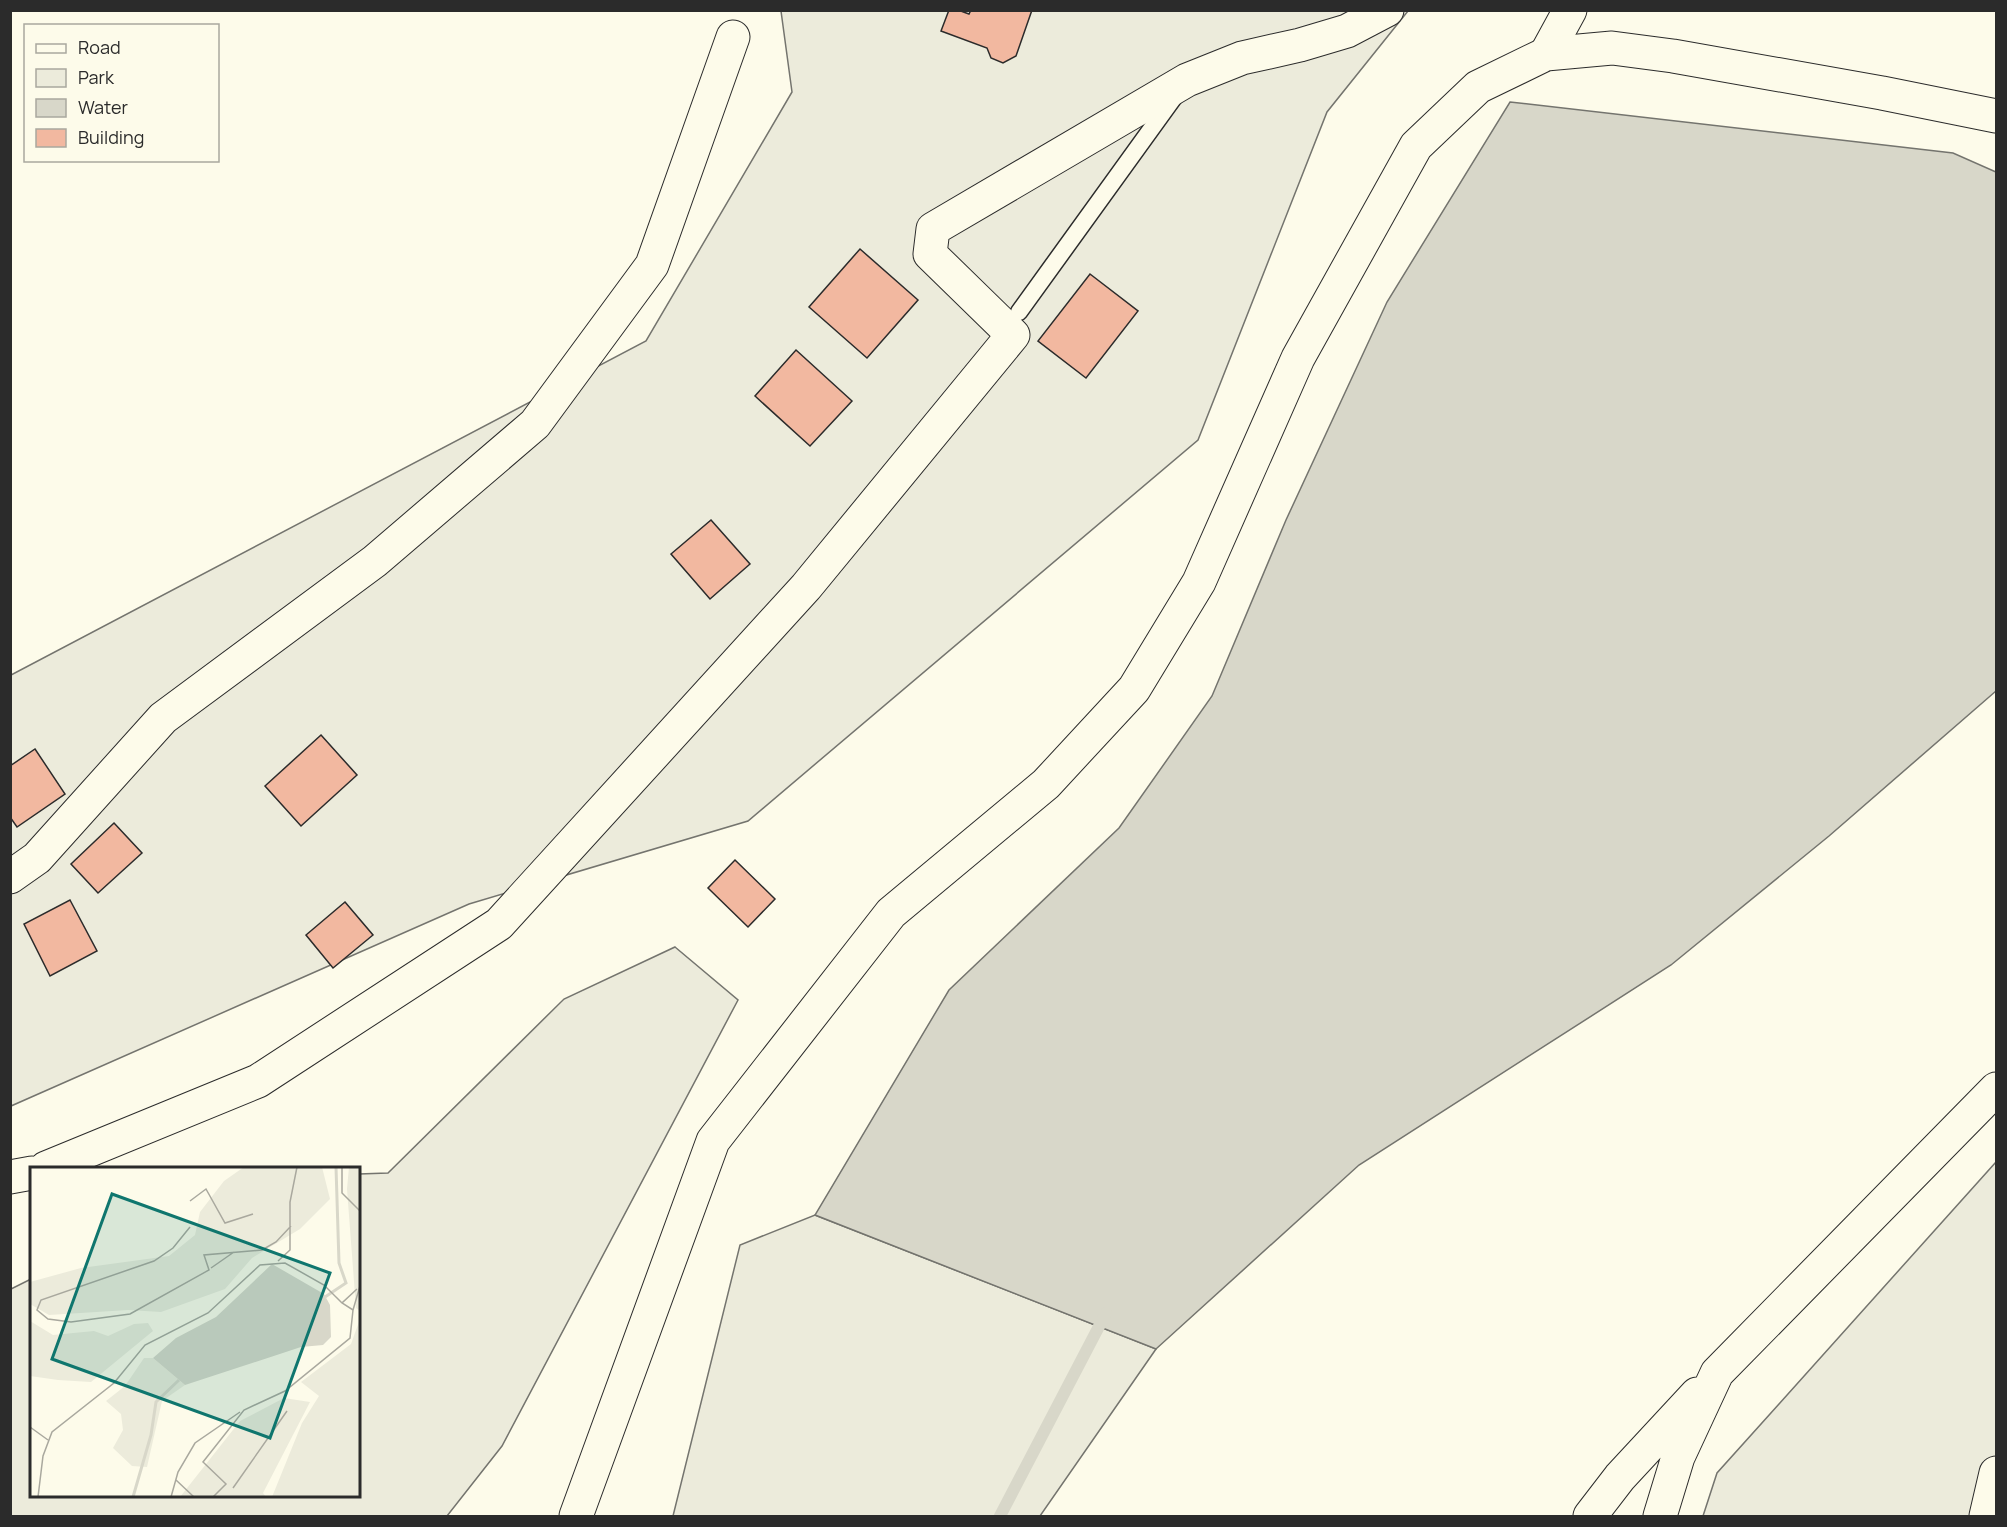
<svg xmlns="http://www.w3.org/2000/svg" width="2007" height="1527" viewBox="0 0 2007 1527" font-family="Manrope,sans-serif">
<rect width="100%" height="100%" fill="#fdfbea"/>
<!-- green -->
<path fill="#ecebdb" stroke="#74746e" stroke-width="1.5" d="M 781,11 L 1408,11 L 1327,112 L 1198,440 L 748,821 L 469,904 L 11,1106 L 11,675 L 646,341 L 792,92 Z
M 675,947 L 738,1000 L 502,1446 L 447,1516 L 11,1516 L 11,1289 L 31,1279 L 32,1496 L 358,1496 L 359,1174 L 388,1173 L 564,999 Z
M 1996,1162 L 1996,1516 L 1703,1516 L 1717,1473 Z
M 815,1215 L 1156,1349 L 1040,1516 L 673,1516 L 740,1245 Z"/>
<!-- water -->
<path fill="#d8d7c9" stroke="#74746e" stroke-width="1.5" d="M 1510,102 L 1953,153 L 1996,172 L 1996,691 L 1829,836 L 1671,965 L 1359,1165 L 1156,1349 L 815,1215 L 949,990 L 1119,828 L 1212,696 L 1286,520 L 1387,302 Z"/>
<g fill="none" stroke-linecap="round" stroke-linejoin="round">
<!-- stream -->
<path stroke="#d8d7c9" stroke-width="12" d="M 1000,1516 L 1106,1313"/>
</g>
<!-- building -->
<path fill="#f2b8a0" stroke="#2b2b2b" stroke-width="1.5" d="M 949,10 L 958,10 L 969,14 L 971,10 L 1032,10 L 1016,56 L 1003,63 L 991,58 L 987,48 L 941,31 Z
M 860,249 L 918,300 L 867,358 L 809,307 Z
M 1090,274 L 1138,311 L 1086,378 L 1038,341 Z
M 796,350 L 852,401 L 810,446 L 755,396 Z
M 711,520 L 750,564 L 710,599 L 671,554 Z
M 321,735 L 357,775 L 301,826 L 265,786 Z
M 35,749 L 65,794 L 17,827 L 10,817 L 10,766 Z
M 114,823 L 142,853 L 98,893 L 71,864 Z
M 735,860 L 775,899 L 748,927 L 708,888 Z
M 70,900 L 97,951 L 50,976 L 24,924 Z
M 345,902 L 373,935 L 333,968 L 306,935 Z"/>
<g fill="none" stroke-linecap="round" stroke-linejoin="round">
<defs>
<path id="service" d="M 1019,312 L 1175,96"/>
<path id="minor" d="M 1546,54 L 1570,10
M 10,877 L 37,858 L 163,718 L 375,561 L 535,424 L 652,265 L 733,37
M 46,1168 L 258,1081 L 499,924 L 806,587 L 1013,335 L 930,254 L 933,229 L 1187,80 L 1242,58 L 1300,45 L 1347,31 L 1387,10
M 10,1177 L 32,1173
M 1590,1516 L 1620,1477 L 1697,1394
M 1660,1516 L 1678,1457 L 1717,1373 L 1996,1089
M 1986,1516 L 1996,1473"/>
<path id="tertiary" d="M 576,1516 L 713,1141 L 891,913 L 1046,784 L 1134,689 L 1199,582 L 1298,358 L 1416,146 L 1478,87 L 1546,54 L 1612,48 L 1673,56 L 1882,93 L 1996,116"/>
</defs>
<!-- service casing -->
<use href="#service" stroke="#2b2b2b" stroke-width="19"/>
<!-- minor casing -->
<use href="#minor" stroke="#2b2b2b" stroke-width="35"/>
<!-- tertiary casing -->
<use href="#tertiary" stroke="#2b2b2b" stroke-width="35"/>
<!-- service -->
<use href="#service" stroke="#fdfbea" stroke-width="16"/>
<!-- minor -->
<use href="#minor" stroke="#fdfbea" stroke-width="33"/>
<!-- tertiary -->
<use href="#tertiary" stroke="#fdfbea" stroke-width="33"/>
</g>
<!-- overview -->
<g transform="translate(30 1167)">
<rect width="330" height="330" fill="#fdfbea"/>
<path d="M 214,0 L 292,0 L 300,32 L 270,62 L 222,91 L 195,122 L 131,145 L 98,143 L 19,148 L 0,137 L 0,115 L 51,101 L 139,89 L 165,68 L 170,45 L 194,14 ZM 319,0 L 330,0 L 330,144 L 326,141 L 317,22 ZM 330,152 L 330,328 L 242,330 L 272,256 L 289,229 L 271,215 L 321,177 ZM 0,154 L 23,168 L 64,164 L 78,169 L 104,157 L 118,156 L 123,164 L 61,215 L 28,213 L 0,209 ZM 114,191 L 123,191 L 155,218 L 132,234 L 117,300 L 102,299 L 83,281 L 93,263 L 91,247 L 76,234 L 95,219 ZM 254,231 L 280,235 L 233,326 L 236,330 L 150,330 L 210,254 Z" fill="#ecebdb"/>
<path d="M 242,97 L 294,127 L 300,138 L 301,170 L 293,178 L 271,180 L 155,218 L 123,191 L 146,171 L 186,150 Z" fill="#d8d7c9"/>
<path fill="none" stroke="#d8d7c9" stroke-width="3" d="M 295,130 L 316,116 L 309,96 L 306,0M 103,330 L 121,268 L 126,235 L 149,213"/>
<path fill="none" stroke="#a9a89e" stroke-width="1.5" d="M 312,0 L 312,26 L 330,44M 160,34 L 176,22 L 195,56 L 223,47M 160,60 L 143,81 L 124,94 L 11,133 L 7,143 L 18,152 L 41,155 L 100,147 L 179,103 L 174,88 L 232,83 L 246,75 L 261,59M 248,94 L 260,83 L 260,35 L 267,0M 181,101 L 204,85M 327,122 L 312,136 L 323,143 L 330,119M 0,260 L 18,273M 146,313 L 164,330M 203,321 L 257,244M 8,330 L 13,289 L 22,265 L 84,216 L 115,178 L 178,146 L 230,98 L 255,96 L 294,118 L 312,136M 141,330 L 148,305 L 165,276 L 210,245M 183,330 L 196,317 L 173,295 L 214,243 L 255,224 L 320,171 L 323,143"/>
<path fill="#0f766e" fill-opacity="0.15" stroke="#0f766e" stroke-width="3" d="M 82,27 L 300,106 L 240,271 L 22,192 Z"/>
<rect width="330" height="330" fill="none" stroke="#2b2b2b" stroke-width="3"/>
</g>
<!-- border -->
<rect width="2007" height="1527" fill="none" stroke="#2b2b2b" stroke-width="24"/>
<!-- legend -->
<rect x="24" y="24" width="195" height="138" fill="#fdfbea" stroke="#a9a89e" stroke-width="1.5"/>
<rect x="36" y="44" width="30" height="9" fill="#fdfbea" stroke="#a9a89e" stroke-width="1.5"/>
<text x="78" y="54" font-size="18" fill="#2b2b2b">Road</text>
<rect x="36" y="69" width="30" height="18" fill="#ecebdb" stroke="#a9a89e" stroke-width="1.5"/>
<text x="78" y="84" font-size="18" fill="#2b2b2b">Park</text>
<rect x="36" y="99" width="30" height="18" fill="#d8d7c9" stroke="#a9a89e" stroke-width="1.5"/>
<text x="78" y="114" font-size="18" fill="#2b2b2b">Water</text>
<rect x="36" y="129" width="30" height="18" fill="#f2b8a0" stroke="#a9a89e" stroke-width="1.5"/>
<text x="78" y="144" font-size="18" fill="#2b2b2b">Building</text>
</svg>
